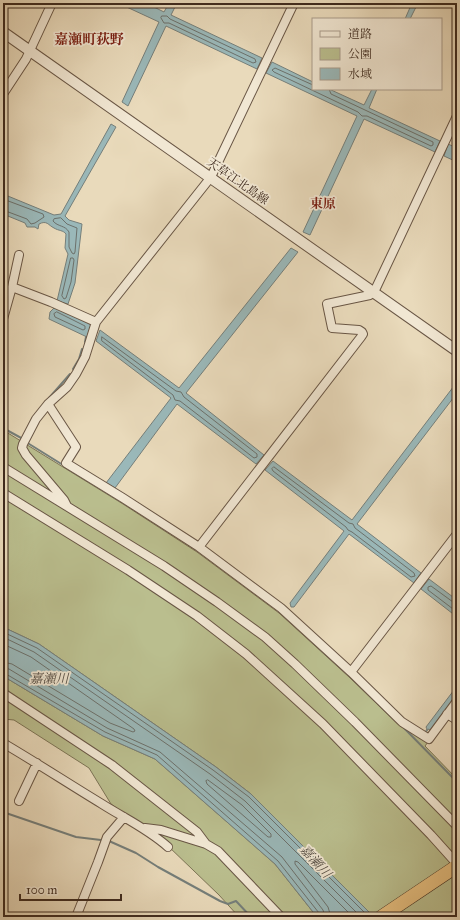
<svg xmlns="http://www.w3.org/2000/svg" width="460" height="920" viewBox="0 0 460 920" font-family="'IM FELL Great Primer','Noto Serif JP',serif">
<rect width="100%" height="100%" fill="#e9dabb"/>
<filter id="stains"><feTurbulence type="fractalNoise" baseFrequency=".005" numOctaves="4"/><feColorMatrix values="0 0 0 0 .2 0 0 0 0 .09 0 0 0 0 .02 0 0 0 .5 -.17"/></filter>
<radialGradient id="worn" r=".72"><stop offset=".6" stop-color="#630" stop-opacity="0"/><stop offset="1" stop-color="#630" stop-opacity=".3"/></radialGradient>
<!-- green -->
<path fill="#babe8e" stroke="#7c7456" d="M 3,430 L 123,504 L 197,552 L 279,613 L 349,677 L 400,726 L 428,742 L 425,746 L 457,779 L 457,917 L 374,917 L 251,794 L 216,767 L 39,644 L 3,627 Z
M 3,676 L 103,736 L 155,759 L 275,864 L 317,917 L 239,917 L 219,895 L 167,845 L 111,804 L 89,768 L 14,720 L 3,719 Z"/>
<!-- water -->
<path fill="#9ab8b9" stroke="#757f7b" d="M 118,3 L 146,3 L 164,12 L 169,3 L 177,3 L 171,15 L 262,58 L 257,69 L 166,26 L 128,106 L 122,102 L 159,22 Z
M 412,3 L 418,3 L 410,19 L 405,19 Z
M 272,62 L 313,82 L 313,89 L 329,89 L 364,105 L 372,89 L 377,89 L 369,108 L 440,141 L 435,152 L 364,119 L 310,235 L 303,232 L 357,116 L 266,73 Z
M 111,124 L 116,127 L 65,216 L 69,220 L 82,224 L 75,283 L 68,304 L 57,301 L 68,254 L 65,248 L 66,234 C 63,230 59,231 54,228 C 48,225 47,220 39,224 L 38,229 L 35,227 L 27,227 L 25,223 L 3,214 L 3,194 L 54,215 L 61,214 Z
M 448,144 L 457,148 L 457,162 L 444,156 Z
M 291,248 L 298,252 L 186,393 L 264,455 L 256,464 L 177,404 L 115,488 L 106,483 L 171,398 L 96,341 L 100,330 L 179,388 Z
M 55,307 L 91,325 L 87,337 L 49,319 L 50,312 Z
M 457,382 L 457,393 L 357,524 L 421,573 L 414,583 L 349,534 L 294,607 L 291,607 L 290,603 L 344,531 L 265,470 L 273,461 L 352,520 Z
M 429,579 L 457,600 L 457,617 L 421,589 Z
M 3,627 L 39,644 L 216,767 L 251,794 L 374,917 L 317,917 L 275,864 L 155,759 L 103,736 L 3,676 Z
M 457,674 L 457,694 L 430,730 L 428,729 L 426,733 L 425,732 L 427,729 L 426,727 L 454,690 L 457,683 L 454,678 Z"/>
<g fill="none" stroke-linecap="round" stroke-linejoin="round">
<!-- shore -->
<path stroke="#6c716c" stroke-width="1" d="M 162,16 L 167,16 L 170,19 L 255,59 L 256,62 L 253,63 L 169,23 L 164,23 L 161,18 Z
M 313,85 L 275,68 L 272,70 L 274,72 L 358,112 L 362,116 L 367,116 L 431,146 L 433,145 L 433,142 L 331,94 L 329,89
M 3,199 L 43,214 L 44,217 L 35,223 L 31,224 L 27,219 L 3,210
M 61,218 L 67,224 L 77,228 L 75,252 L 74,254 L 72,253 L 69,247 L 69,232 C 65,225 58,227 53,221 L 54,219 Z
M 71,258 L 73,258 L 74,260 L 71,282 L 66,298 L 64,299 L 62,296 Z
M 57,312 L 85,326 L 85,329 L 83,330 L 55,317 L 54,314 Z
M 102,337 L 176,391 L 181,392 L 184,397 L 257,454 L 257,457 L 254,458 L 180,401 L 175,400 L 173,395 L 102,341 Z
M 274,467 L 349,523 L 353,524 L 355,528 L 414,573 L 415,576 L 411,577 L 352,532 L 348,530 L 346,527 L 273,471 L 272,469 Z
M 457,603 L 453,602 L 431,586 L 428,587 L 428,590 L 457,612
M 3,632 L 37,648 L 213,770 L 249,797 L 369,917
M 3,637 L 34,652 L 210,774 L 245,801 L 361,917
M 3,644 L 31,657 L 134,729 L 135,731 L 133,732 L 110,723 L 12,664 L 3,662
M 3,668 L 9,669 L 107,728 L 160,752 L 282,857 L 323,910 L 325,917
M 3,673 L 6,674 L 105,732 L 157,755 L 278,861 L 319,913 L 320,917
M 208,780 L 242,805 L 271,834 L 271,837 L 268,837 L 207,784 L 206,781 Z
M 331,917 L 328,907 L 295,864 L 295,861 L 298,862 L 353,917"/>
<!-- stream -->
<path stroke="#757f7b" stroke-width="2" d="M 3,297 L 4,297 L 3,303
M 85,342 L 86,337
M 73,369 L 79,359 L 82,349
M 49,398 L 70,374
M 3,428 L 23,439
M 26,442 L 63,465
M 403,727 L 457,782
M 3,812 L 76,837 L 101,840
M 109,841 L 136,853 L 158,867 L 220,901 L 228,904 L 236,901 L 251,917"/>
<defs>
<path id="minor" d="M 3,94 L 26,59 L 52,3
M 12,287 L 51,302 L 96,322
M 3,319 L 12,287 L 19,255
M 48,404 L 76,447 L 66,463 L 123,498 L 199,547 L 281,608 L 351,672 L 402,722 L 429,739 L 457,701
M 3,467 L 164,566 L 217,602 L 265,637 L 295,664 L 355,722 L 457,826
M 3,493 L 128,570 L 197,616 L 246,654 L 323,724 L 431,835 L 457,864
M 67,506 L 64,500 L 26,455 L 22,448 L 23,444 L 36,419 L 48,404 L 67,387 L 76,374 L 85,357 L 96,322 L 211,177 L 294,3
M 199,547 L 361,337 L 363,334 L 362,332 L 359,330 L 332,328 L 327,304 L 370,295 L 376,288 L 457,116
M 351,672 L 457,534
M 3,693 L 112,765 L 197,832 L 206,844
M 447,714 L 457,720
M 3,743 C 37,763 69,784 102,804 C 124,818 148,829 168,847
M 19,801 L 37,763
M 145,828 L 161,830 L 206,844 L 218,851 L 281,917
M 76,917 L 98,862 L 107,837 L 124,817"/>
<path id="tertiary" d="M 3,32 L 457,351"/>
<path id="trunk" d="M 381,917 L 457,866"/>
</defs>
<!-- minor casing -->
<use href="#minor" stroke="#695645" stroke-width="10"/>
<!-- tertiary casing -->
<use href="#tertiary" stroke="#695645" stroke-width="12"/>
<!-- trunk casing -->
<use href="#trunk" stroke="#3e2a1e" stroke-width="14"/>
<!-- minor -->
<use href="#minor" stroke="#f1e7d3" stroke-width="8"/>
<!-- tertiary -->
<use href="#tertiary" stroke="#f1e7d3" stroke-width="10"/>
<!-- trunk -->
<use href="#trunk" stroke="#e4bd7e" stroke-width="13"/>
</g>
<g text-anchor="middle" stroke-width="3.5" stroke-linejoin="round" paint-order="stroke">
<!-- street labels -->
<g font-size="12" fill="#3e2a1e" stroke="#f1e7d3">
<text transform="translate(238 181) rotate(35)" y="4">天草江北島線</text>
</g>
<!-- neighbourhood labels -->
<g font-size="13" font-weight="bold" fill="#7a1f14" stroke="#f1e7d3">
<text x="323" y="208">東原</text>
</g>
<!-- water labels -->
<g font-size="13" font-style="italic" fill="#554e45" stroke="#f1e7d3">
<text x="49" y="683">嘉瀬川</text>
<text transform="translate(316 861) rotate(48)" y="5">嘉瀬川</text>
</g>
<!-- quarter labels -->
<g font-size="14" font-weight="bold" fill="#7a1f14" stroke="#f1e7d3">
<text x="89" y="44">嘉瀬町荻野</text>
</g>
</g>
<!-- margin -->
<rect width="460" height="920" fill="none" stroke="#e9dabb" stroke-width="16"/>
<rect x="4" y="4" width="452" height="912" fill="none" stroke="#3e2a1e" stroke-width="2"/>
<rect x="8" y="8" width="444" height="904" fill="none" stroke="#3e2a1e"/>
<!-- legend -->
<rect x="312" y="18" width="130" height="72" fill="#f1e7d3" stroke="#a99b8b"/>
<rect x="320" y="31" width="20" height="6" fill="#f1e7d3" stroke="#a99b8b"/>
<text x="348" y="38" font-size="12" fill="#3e2a1e">道路</text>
<rect x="320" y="48" width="20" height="12" fill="#babe8e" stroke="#a99b8b"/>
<text x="348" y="58" font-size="12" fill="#3e2a1e">公園</text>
<rect x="320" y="68" width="20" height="12" fill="#9ab8b9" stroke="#a99b8b"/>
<text x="348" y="78" font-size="12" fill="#3e2a1e">水域</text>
<!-- scale -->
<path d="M20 894v6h101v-6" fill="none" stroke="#3e2a1e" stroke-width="2"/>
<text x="26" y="894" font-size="12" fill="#3e2a1e" stroke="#f1e7d3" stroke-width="3" paint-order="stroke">100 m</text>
<rect width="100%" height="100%" filter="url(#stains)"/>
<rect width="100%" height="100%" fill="url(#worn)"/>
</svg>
